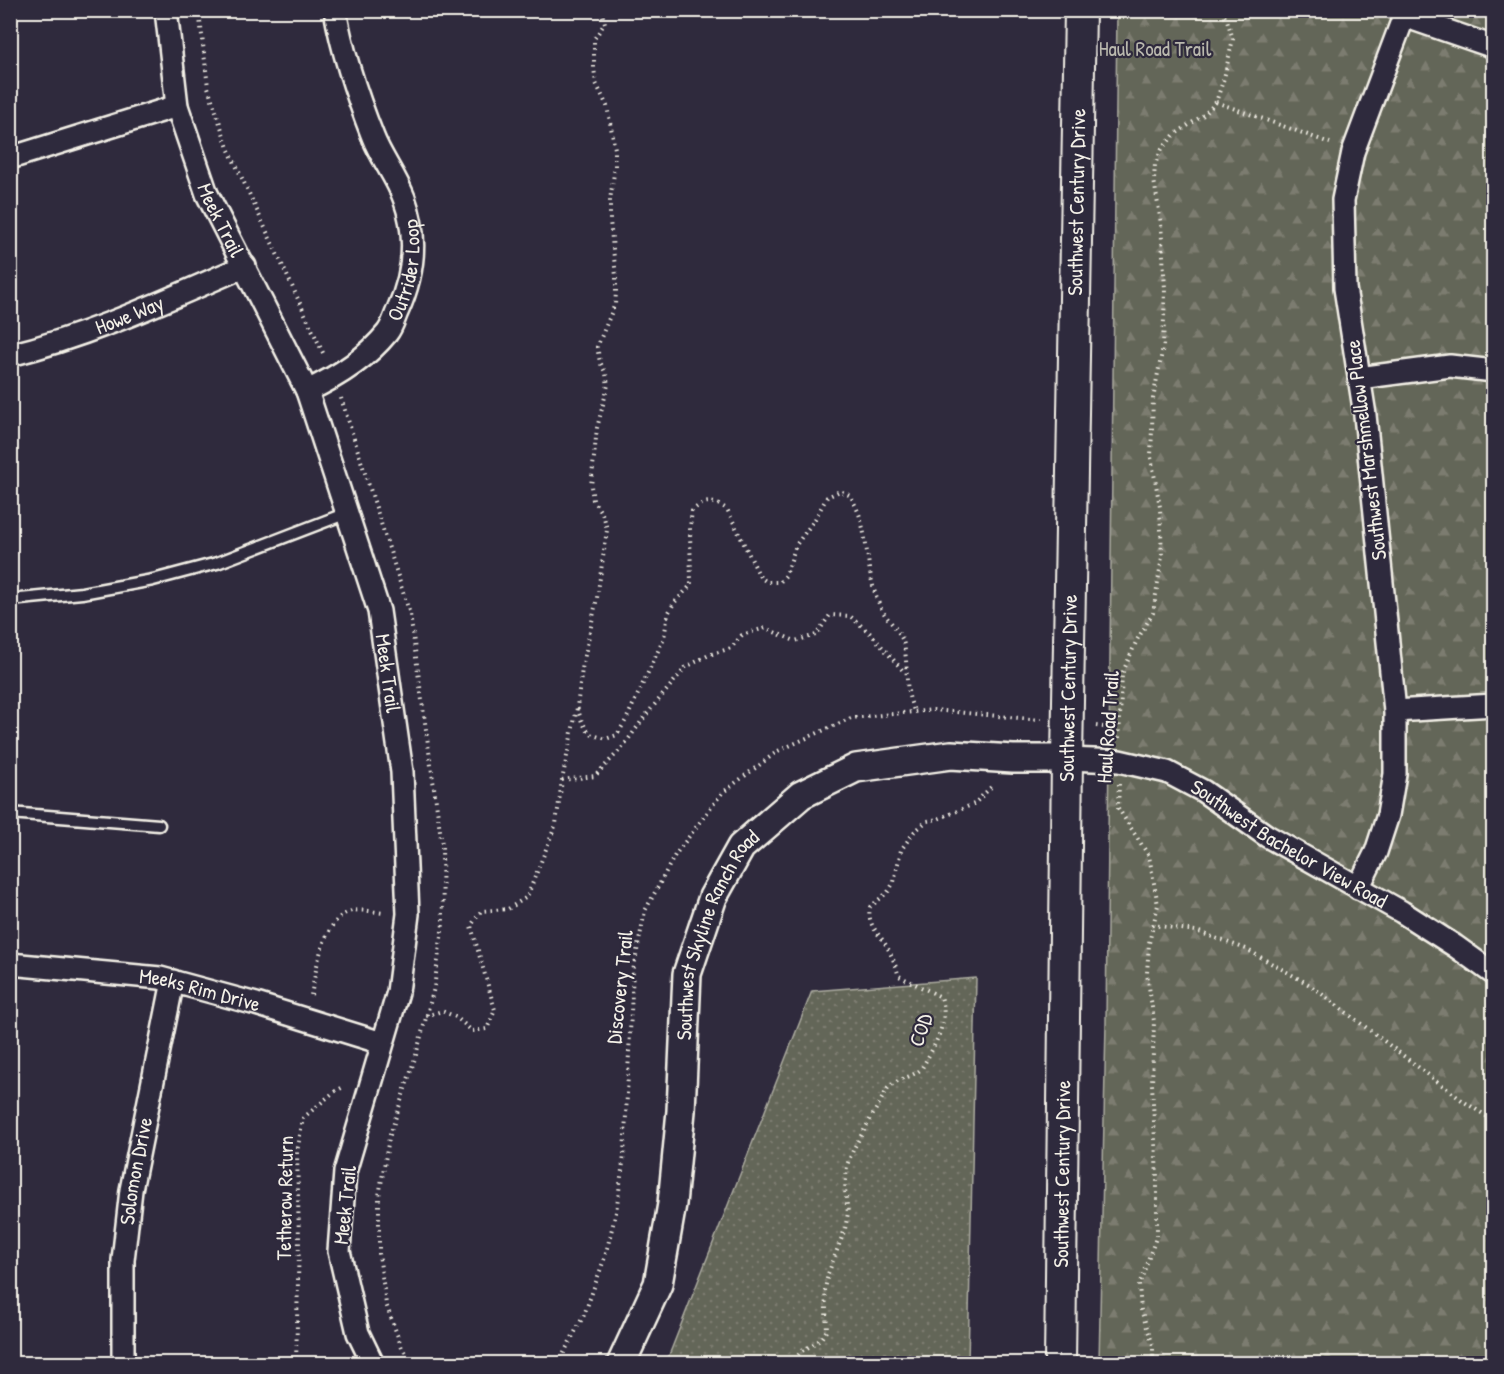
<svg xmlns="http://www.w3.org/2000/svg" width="1504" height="1374" viewBox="0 0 1504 1374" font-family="'Patrick Hand',sans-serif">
<defs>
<pattern id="green-dots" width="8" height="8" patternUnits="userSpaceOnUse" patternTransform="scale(1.5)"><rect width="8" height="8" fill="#646658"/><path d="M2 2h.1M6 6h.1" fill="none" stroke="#7b7c70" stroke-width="1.8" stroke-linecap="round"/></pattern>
<pattern id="forest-firs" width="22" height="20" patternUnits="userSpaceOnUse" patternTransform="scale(1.5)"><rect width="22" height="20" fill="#646658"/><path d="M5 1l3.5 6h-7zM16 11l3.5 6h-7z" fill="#7b7c70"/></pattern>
</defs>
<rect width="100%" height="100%" fill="#2f2a3d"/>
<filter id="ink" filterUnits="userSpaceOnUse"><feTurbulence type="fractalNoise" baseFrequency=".0167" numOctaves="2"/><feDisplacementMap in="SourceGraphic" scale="12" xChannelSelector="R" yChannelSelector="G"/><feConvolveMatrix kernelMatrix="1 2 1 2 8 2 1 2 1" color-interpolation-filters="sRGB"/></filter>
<g filter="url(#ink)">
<!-- green -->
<path fill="url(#green-dots)" stroke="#acaca0" stroke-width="1.5" d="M 976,978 L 968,1363 L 666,1363 L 812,991 Z"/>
<!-- forest -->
<path fill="url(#forest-firs)" stroke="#acaca0" stroke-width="1.5" d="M 1117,11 L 1493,11 L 1493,1363 L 1099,1364 L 1106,1023 Z"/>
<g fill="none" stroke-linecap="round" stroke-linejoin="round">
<defs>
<path id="service" d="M 10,600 L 82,593 L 153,580 L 217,563 L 347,513
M 10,813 L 159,825"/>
<g id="minor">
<path id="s1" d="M 166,10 L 177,106 L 207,194 L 307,391 L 379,611 L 402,772 L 408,914 L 398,992 L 345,1172 L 339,1251 L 358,1333 L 373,1364"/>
<path d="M 1398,10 L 1404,16 L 1494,47"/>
<path d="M 10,158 L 177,106"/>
<path id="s2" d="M 10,355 C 92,335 168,299 245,266"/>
<path d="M 1359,378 L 1450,366 L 1494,371"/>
<path id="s3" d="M 307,391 C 337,377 366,359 387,333 C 392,327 394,319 397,312 C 414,275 418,236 404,198 C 396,176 381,158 373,137 C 358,99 342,50 335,10"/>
<path d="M 1395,711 L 1494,705"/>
<path id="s4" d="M 1067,759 L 1119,761 L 1167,772 L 1203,791 L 1267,836 L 1402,912 L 1455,946 L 1494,974"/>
<path d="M 1358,888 L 1376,852 L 1388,815 L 1395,774 L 1395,711 L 1365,415 L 1345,288 L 1343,200 L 1353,152 L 1404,16"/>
<path id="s5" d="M 10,964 L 160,978 L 256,1004 L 382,1043"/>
<path id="s6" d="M 123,1364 L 123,1260 L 131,1190 L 173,981"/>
</g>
<g id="tertiary">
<path id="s7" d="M 621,1364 L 658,1284 L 672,1204 L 681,1111 L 687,974 L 713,897 L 741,847 L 801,795 L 856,768 L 951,755 L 1013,759 L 1067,759"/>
</g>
<g id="secondary">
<path id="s8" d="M 1060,1364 L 1067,759 L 1080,10"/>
</g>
</defs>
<!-- service casing -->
<use href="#service" stroke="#f4f1e8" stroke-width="15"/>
<!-- minor casing -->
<use href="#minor" stroke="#f4f1e8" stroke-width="26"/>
<!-- tertiary casing -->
<use href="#tertiary" stroke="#f4f1e8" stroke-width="32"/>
<!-- secondary casing -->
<use href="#secondary" stroke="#f4f1e8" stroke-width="34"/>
<!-- path -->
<path stroke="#f4f1e8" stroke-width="4" stroke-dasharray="1.5 4.5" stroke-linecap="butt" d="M 199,10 L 208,87 L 228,148 L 324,355
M 601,10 L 605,23 L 594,39 L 594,68 L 596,83 L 607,106 L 615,149 L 615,167 L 610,200 L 610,221 L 616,276 L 616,293 L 615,304 L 597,347 L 600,362 L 606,374 L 608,385 L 597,428 L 591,486 L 593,500 L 604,517 L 607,530 L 597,598 L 582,669 L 577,707 L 582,722 L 590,734 L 606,739 L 617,735 L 626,720 L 664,638 L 668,614 L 674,603 L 691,585 L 690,527 L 692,511 C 705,499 712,500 727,509 L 760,577 L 767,582 L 780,582 L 786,575 L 796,545 L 815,519 L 827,497 L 840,491 L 851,496 C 854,503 858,510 860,517 C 869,547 867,578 880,606 C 886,620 901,630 904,645 C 909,669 903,690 915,712
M 1216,102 L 1330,143
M 341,398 L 410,614 L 442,845 L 443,924 L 434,988 L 416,1055 L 389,1138 L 379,1196 L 379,1254 L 386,1304 L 402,1348 L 412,1364
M 1096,726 L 1119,729
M 1119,738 L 1122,674 L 1137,640 L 1153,613 L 1162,557 L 1160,507 L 1151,457 L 1153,399 L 1163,347 L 1165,289 L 1161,223 L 1154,180 L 1155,164 L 1162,149 L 1174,135 L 1205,114 L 1216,102 L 1224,78 L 1233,39 L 1227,20 L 1220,10
M 562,780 L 595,776 L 622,748 L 646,715 L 686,667 L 709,655 L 731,648 L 742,635 L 765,628 L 795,641 L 816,635 L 830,615 L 850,616 L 871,634 L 905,673
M 1119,784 L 1118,808 L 1149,856 L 1158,905 L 1149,943 L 1147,973 L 1154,1021 L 1152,1084 L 1157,1177 L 1157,1235 L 1139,1285 L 1141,1310 L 1153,1345 L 1153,1364
M 1152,925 L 1196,931 L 1246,949 L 1310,985 L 1463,1101 L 1494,1121
M 311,995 C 316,971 323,917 352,911 C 361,909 375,912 384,913
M 426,1016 L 442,1011 L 456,1017 L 472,1031 L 487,1029 L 495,1010 L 471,926 L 481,911 L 508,909 L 527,897 L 556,824 L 562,780 L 577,708
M 296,1364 L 299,1240 L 297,1152 L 303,1118 L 334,1092 L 345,1086
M 558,1364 L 584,1315 L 605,1257 L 616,1212 L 624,1156 L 633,971 L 645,911 L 675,855 L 722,793 L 778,751 L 851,718 L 934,710 L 1041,720
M 790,1364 L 802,1351 L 820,1340 L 827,1330 L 825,1289 L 828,1274 L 845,1229 L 848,1213 L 845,1190 L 847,1165 L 854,1148 L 888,1088 C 899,1077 913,1078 922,1068 C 934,1046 950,1022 941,997 L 899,976 C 896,968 894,960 890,953 C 883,935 866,928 870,907 L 888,892 L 894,882 L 901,850 L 914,832 L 927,821 L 938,819 L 974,804 L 992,786"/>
<!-- service -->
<use href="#service" stroke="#2f2a3d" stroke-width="10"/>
<!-- minor -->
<use href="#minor" stroke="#2f2a3d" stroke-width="21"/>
<!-- tertiary -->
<use href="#tertiary" stroke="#2f2a3d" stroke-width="27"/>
<!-- secondary -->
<use href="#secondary" stroke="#2f2a3d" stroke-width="30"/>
</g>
</g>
<g text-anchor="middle" stroke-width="4.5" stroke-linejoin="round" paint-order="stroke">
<!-- park labels -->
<g font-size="21" fill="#bab9ae" stroke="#2f2a3d">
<text x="1155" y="56">Haul Road Trail</text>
</g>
<!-- street labels -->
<g font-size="21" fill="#f4f1e8" stroke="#2f2a3d">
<text dy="7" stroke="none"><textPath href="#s8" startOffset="1162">Southwest Century Drive</textPath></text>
<text dy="7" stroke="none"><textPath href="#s1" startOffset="219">Meek Trail</textPath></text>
<text dy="7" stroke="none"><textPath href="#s3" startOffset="166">Outrider Loop</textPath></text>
<text dy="7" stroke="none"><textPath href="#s2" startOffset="126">Howe Way</textPath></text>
<text transform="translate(1366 450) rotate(-97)" y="7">Southwest Marshmellow Place</text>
<text dy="7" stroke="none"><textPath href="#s1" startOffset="705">Meek Trail</textPath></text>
<text dy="7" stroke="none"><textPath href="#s8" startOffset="676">Southwest Century Drive</textPath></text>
<text transform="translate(1108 727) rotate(-86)" y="7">Haul Road Trail</text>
<text dy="7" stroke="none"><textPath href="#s4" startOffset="243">Southwest Bachelor View Road</textPath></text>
<text dy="7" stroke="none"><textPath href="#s7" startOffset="446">Southwest Skyline Ranch Road</textPath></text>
<text transform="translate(620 987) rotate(-84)" y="7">Discovery Trail</text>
<text dy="7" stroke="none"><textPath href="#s5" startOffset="192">Meeks Rim Drive</textPath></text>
<text transform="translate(921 1030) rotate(-70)" y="7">COD</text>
<text dy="7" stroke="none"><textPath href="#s6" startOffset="194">Solomon Drive</textPath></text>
<text dy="7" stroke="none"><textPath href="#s8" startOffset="190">Southwest Century Drive</textPath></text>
<text transform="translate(285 1198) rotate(-89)" y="7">Tetherow Return</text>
<text transform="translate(345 1205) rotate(-84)" y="7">Meek Trail</text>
</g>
</g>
<!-- margin -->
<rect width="1504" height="1374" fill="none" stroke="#2f2a3d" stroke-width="36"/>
<rect x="18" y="18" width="1468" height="1338" fill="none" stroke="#f4f1e8" stroke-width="2" filter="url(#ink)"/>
</svg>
